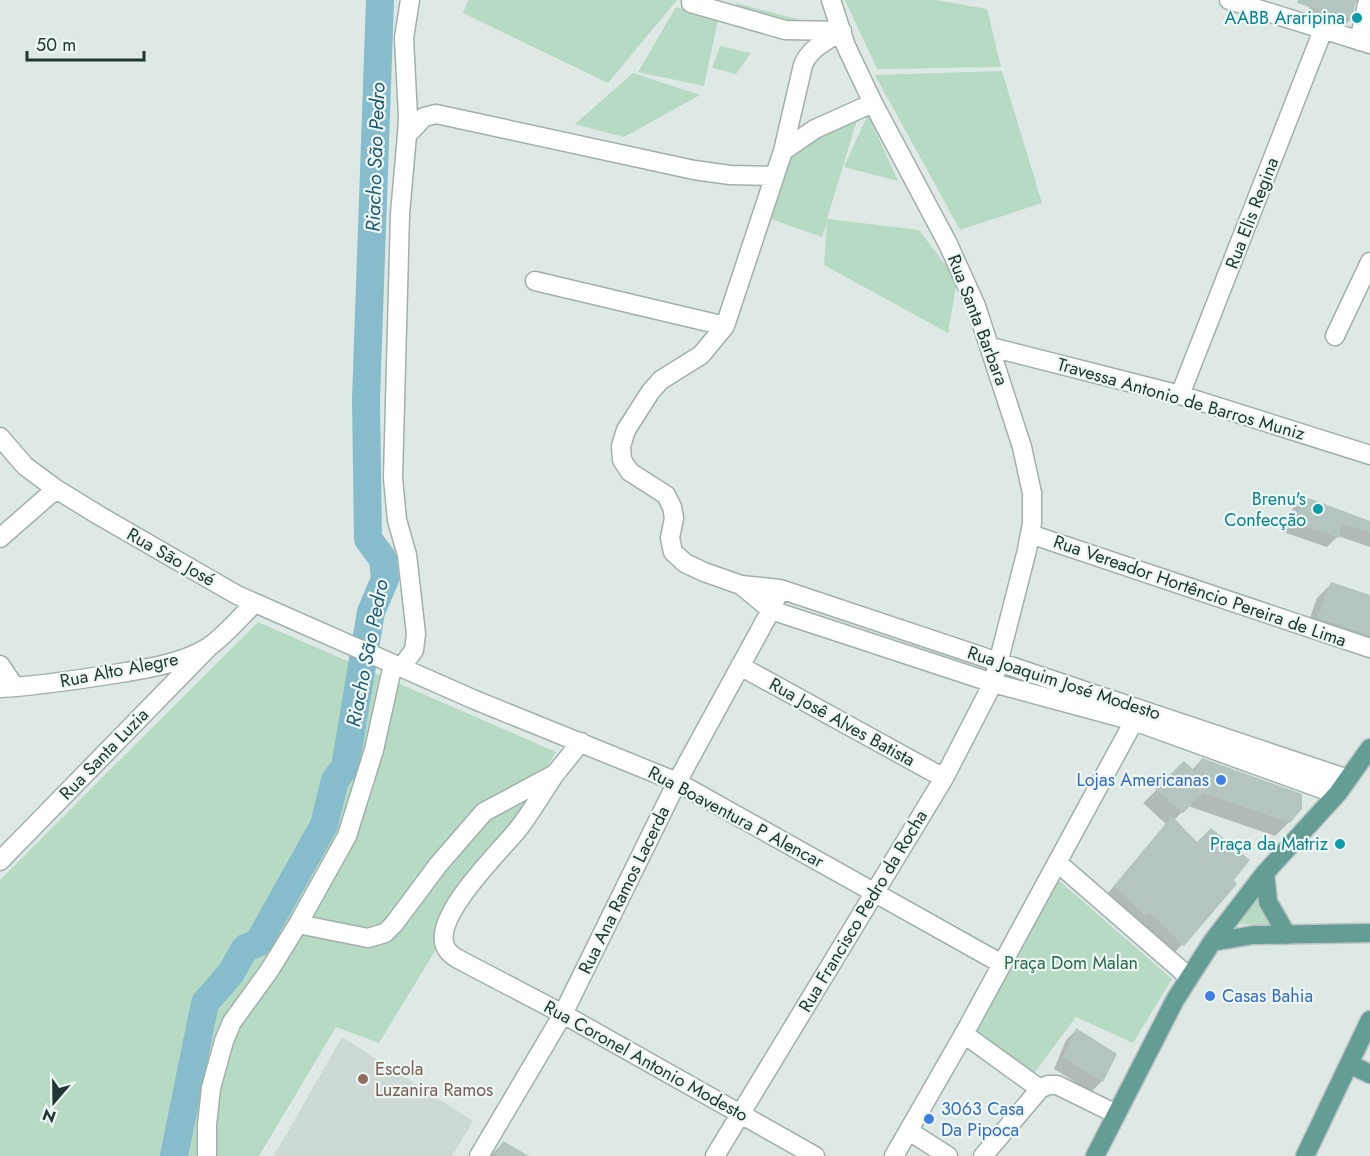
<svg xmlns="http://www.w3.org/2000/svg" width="1370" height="1156" viewBox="0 0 1370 1156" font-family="Jost,sans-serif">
<rect width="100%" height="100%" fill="#dee9e5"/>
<!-- built -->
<path fill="#ccd9d4" d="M 342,1037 L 473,1121 L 452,1156 L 274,1156 Z"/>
<!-- green -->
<path fill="#b7dac4" d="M 468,0 L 677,0 L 608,83 L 463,13 Z
M 845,0 L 935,0 L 987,9 L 1001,67 L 877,69 Z
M 736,3 L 808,22 L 801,28 L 738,10 Z
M 676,7 L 718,20 L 704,86 L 638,72 Z
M 720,46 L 751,53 L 736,74 L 712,68 Z
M 1002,71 L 1042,203 L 960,230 L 875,75 Z
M 633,73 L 700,95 L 624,137 L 575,124 Z
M 868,114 L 898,181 L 844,167 Z
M 857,120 L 827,219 L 919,230 L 957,280 L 948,333 L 824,265 L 827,223 L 822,237 L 768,218 L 789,155 L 813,137 Z
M 258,622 L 556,752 L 379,1043 L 336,1027 L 259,1156 L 0,1156 L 0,880 Z
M 1055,877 L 1172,979 L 1133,1043 L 1076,1017 L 1032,1076 L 973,1031 Z
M 1256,897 L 1272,925 L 1237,924 Z"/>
<!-- shadow -->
<path fill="#0003" d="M 1310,0 L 1370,0 L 1370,44 L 1362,6 L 1355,2 L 1351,19 L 1337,33 L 1306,23 Z
M 1303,498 L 1370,523 L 1370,547 L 1338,536 L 1327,547 L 1286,533 L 1293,508 Z
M 1331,584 L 1370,596 L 1370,654 L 1305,632 L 1317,598 Z
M 1202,759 L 1289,822 L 1275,836 L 1188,806 L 1174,820 L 1235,884 L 1170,958 L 1102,900 L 1166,824 L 1143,803 L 1184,763 L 1192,770 Z
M 1076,1030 L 1115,1054 L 1102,1081 L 1091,1092 L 1054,1069 L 1066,1040 Z
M 503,1143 L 526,1156 L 490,1156 Z"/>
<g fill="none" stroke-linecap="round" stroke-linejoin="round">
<!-- river -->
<path stroke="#87bccd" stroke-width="28" d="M 174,1156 L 205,1003 L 231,973 L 245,948 L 258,943 L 324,825 L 335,780 L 345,767 L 371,612 L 385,579 L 383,559 L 368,539 L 366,399 L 380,0"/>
</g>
<!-- building -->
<path fill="#b4c4bf" d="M 1298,0 L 1356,0 L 1352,20 L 1297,3 Z
M 1303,496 L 1370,521 L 1370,533 L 1342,524 L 1339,538 L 1295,523 Z
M 1331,582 L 1370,595 L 1370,636 L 1317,618 Z
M 1202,758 L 1302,794 L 1302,809 L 1290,823 L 1203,793 L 1183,813 L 1155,789 L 1184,761 L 1196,772 Z
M 1172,816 L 1197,842 L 1211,828 L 1250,860 L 1234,880 L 1237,884 L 1184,946 L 1149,912 L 1145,916 L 1114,886 Z
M 1076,1028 L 1117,1054 L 1103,1082 L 1063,1058 Z
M 503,1141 L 529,1156 L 494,1156 Z"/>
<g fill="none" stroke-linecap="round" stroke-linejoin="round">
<defs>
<path id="minor" d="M 1229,0 L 1370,44
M 691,3 L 785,30 L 842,31 C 826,41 810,48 803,65 L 783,151 L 725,326 L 701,355 L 661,380 L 651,391 L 626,430 L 621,446 L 622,460 L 630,472 L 666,495 L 672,507 L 674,518 L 670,538 L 673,552 L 685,563 L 704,572 L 741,585 L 780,589 L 1348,779
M 1359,41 L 1368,0
M 407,135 L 408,117 L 404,38 L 410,0
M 783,151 L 815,129 L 873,103
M 535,281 L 725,326
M 1335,336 L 1370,262
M 991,347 L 1180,395 L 1370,455
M 1180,395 L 1323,30
M 0,437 L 25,466 L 56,489 L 100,516 L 237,595 L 475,700 L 677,782 L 1002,964
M 1030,534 L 1370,648
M 0,538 L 56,489
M 741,585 L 771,610 L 993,683 L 1134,721 L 1336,794
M 0,665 L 15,687
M 740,666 L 944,778
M 401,668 L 414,650 L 416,634 L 407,555 L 397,520 L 393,478 L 400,214 L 407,135 L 424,117 L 436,114 L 694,170 L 730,175 L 774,176
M 0,688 C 38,686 76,680 114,674 C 145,669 180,664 207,648 C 221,640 241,616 254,604
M 555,774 C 543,792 532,811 519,828 C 501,851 433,915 445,946 C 447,952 453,956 458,959 L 563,1014 L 815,1156
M 0,861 L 208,648
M 1058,863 L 1189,977
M 298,924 L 368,938 L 385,933 L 394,924 L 438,865 L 484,812 L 555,774 L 581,742
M 964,1034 L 1040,1089
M 909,1131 L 948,1156
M 207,1156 L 207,1125 L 211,1088 L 224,1041 L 232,1022 L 269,971 L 298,924 L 347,836 L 374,750 L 393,664
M 479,1156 L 563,1014 L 677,782 L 771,610 L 780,589
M 715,1156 L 944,778 L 993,683 L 1027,550 L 1032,523 L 1032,493 L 1022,447 L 976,306 L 948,244 L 873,103 L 846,46 L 831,0
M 894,1156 L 964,1034 L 1134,721 L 1138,709
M 983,1156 L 1040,1089 L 1048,1085 L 1057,1085 L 1116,1114"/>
<path id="major" d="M 1265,873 L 1268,902 L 1287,935
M 1212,942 L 1253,935 L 1370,933
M 1349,1064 L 1370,1074
M 1095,1156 L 1175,1000 L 1212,942 L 1265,873 L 1338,793 L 1370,748
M 1305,1156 L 1370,1020"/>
</defs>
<!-- minor casing -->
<use href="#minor" stroke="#a1b0ac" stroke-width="21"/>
<!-- major casing -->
<use href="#major" stroke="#bcc3c2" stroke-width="21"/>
<!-- minor -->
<use href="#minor" stroke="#fff" stroke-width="18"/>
<!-- major -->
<use href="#major" stroke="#649d94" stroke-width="18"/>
</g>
<!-- markers -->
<g fill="#0f9aa8" stroke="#eef6f3" stroke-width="2">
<circle cx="1357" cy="18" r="6"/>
<circle cx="1318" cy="509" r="6"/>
<circle cx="1340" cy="844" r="6"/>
</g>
<g fill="#3f7fe0" stroke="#eef6f3" stroke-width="2">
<circle cx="1221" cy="780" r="6"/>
<circle cx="1210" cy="996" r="6"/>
<circle cx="929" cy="1119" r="6"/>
</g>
<circle fill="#8d6e63" stroke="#eef6f3" stroke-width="2" cx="363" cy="1079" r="6"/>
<g text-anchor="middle" stroke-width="4.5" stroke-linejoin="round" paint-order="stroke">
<!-- culture labels -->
<g font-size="18" fill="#0d838f" stroke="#eef6f3" text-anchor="end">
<text x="1345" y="24">AABB Araripina</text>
<text x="1306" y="505">Brenu's<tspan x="1306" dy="21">Confecção</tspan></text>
<text x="1328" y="850">Praça da Matriz</text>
</g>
<!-- street labels -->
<g font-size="18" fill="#203834" stroke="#eef6f3">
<text transform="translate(1252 213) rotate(-69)" y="6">Rua Elis Regina</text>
<text transform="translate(978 320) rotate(69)" y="6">Rua Santa Barbara</text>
<text transform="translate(1181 399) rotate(16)" y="6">Travessa Antonio de Barros Muniz</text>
<text transform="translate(171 557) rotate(30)" y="6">Rua São José</text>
<text transform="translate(1200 591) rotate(19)" y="6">Rua Vereador Hortêncio Pereira de Lima</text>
<text transform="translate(119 670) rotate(-11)" y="6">Rua Alto Alegre</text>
<text transform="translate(1064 683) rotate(18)" y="6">Rua Joaquim José Modesto</text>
<text transform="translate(842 722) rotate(29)" y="6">Rua Josê Alves Batista</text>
<text transform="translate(104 754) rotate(-46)" y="6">Rua Santa Luzia</text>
<text transform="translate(736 817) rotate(28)" y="6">Rua Boaventura P Alencar</text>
<text transform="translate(624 890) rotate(-64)" y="6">Rua Ana Ramos Lacerda</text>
<text transform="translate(863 911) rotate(-59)" y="6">Rua Francisco Pedro da Rocha</text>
<text transform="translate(646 1061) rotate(29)" y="6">Rua Coronel Antonio Modesto</text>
</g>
<!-- shop labels -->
<g font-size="18" fill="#366cbe" stroke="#eef6f3" text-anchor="start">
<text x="1209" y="786" text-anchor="end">Lojas Americanas</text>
<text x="1222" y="1002">Casas Bahia</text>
<text x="941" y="1115">3063 Casa<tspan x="941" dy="21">Da Pipoca</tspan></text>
</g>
<!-- park labels -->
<g font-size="18" fill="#2c6d4c" stroke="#eef6f3">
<text x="1071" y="969">Praça Dom Malan</text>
</g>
<!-- education labels -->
<g font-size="18" fill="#785e54" stroke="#eef6f3" text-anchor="start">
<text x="375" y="1075">Escola<tspan x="375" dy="21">Luzanira Ramos</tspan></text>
</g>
<!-- water labels -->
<g font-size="20" font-style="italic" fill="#1d5b71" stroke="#eef6f3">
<text transform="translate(375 157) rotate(-88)" y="7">Riacho São Pedro</text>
<text transform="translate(367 653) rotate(-79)" y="7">Riacho São Pedro</text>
</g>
</g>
<!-- north arrow -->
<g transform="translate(54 1102) rotate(200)" stroke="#eef6f3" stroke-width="4.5" paint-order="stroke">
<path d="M0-4.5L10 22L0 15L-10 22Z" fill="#203834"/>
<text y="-9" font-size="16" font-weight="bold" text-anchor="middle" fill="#203834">N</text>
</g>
<!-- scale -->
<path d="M27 51v9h117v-9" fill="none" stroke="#203834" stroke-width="3"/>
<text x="36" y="51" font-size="18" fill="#203834" stroke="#eef6f3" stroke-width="4.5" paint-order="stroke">50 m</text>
</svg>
